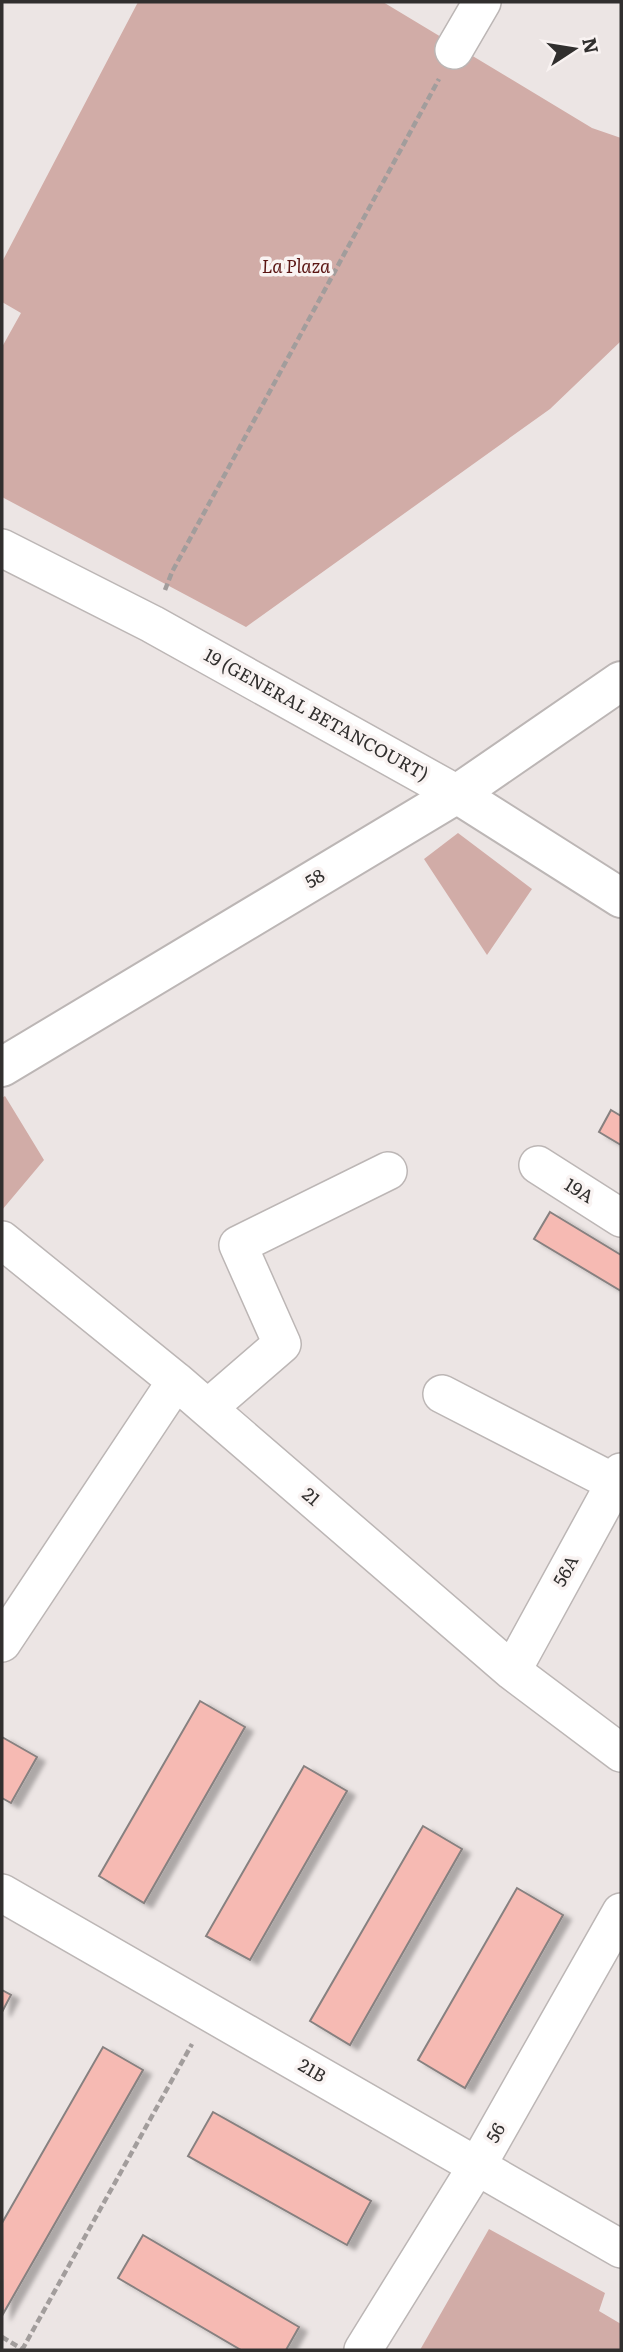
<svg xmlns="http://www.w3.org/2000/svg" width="623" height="2352" viewBox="0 0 623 2352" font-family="Literata,serif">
<defs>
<filter id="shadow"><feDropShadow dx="8" dy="4.5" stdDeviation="2" flood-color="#0004"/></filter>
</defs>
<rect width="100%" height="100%" fill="#ece5e4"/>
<!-- green -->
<path fill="#d1aca7" d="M 138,2 L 383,2 L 592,128 L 621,138 L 621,341 L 550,409 L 246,627 L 2,497 L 2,347 L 21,313 L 2,302 L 2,262 Z
M 458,833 L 532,889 L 487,955 L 424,859 Z
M 5,1096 L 44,1160 L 2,1210 L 2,1098 Z
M 489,2229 L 605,2293 L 599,2311 L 621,2324 L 621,2350 L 420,2350 Z"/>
<!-- building -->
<path fill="#f6bab3" stroke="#878180" stroke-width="2" filter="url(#shadow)" d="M 611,1110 L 621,1116 L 621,1145 L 599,1132 Z
M 550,1212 L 621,1255 L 621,1291 L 534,1239 Z
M 200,1701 L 245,1727 L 144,1903 L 99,1876 Z
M 2,1737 L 37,1757 L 11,1803 L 2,1798 Z
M 304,1766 L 347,1791 L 250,1960 L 206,1936 Z
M 423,1826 L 462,1849 L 350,2045 L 310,2021 Z
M 517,1888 L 563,1915 L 465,2088 L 418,2060 Z
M 2,1990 L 11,1995 L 2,2012 Z
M 103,2047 L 143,2070 L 3,2314 L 2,2223 Z
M 213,2112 L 371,2201 L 347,2245 L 188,2156 Z
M 143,2235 L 299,2327 L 286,2350 L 241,2350 L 118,2278 Z"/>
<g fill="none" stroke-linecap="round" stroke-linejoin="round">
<defs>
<path id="minor" d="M 454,50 L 482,2
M 2,548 L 152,624 L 457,794
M 538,1165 L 621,1218
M 2,1240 L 176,1381 L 512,1671 L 621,1753
M 442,1394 L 615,1483
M 208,1408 L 282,1344 L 238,1245 L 388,1171
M 2,1643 L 176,1381
M 512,1671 L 621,1472
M 2,1893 L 621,2249
M 363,2350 L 477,2166 L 621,1912"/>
<path id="major" d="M 457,794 L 621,898
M 2,1067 L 457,794 L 621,681"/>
</defs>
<!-- minor casing -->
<use href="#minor" stroke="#bcb6b5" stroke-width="40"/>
<!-- major casing -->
<use href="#major" stroke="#bcb6b5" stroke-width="42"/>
<!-- path -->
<path stroke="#a29d9c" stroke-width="4.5" stroke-dasharray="7 3.5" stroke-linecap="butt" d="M 165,590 L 172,572 L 439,79
M 2,2337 L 22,2349
M 22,2350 L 192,2044"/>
<!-- minor -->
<use href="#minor" stroke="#fff" stroke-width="37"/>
<!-- major -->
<use href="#major" stroke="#fff" stroke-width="38"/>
</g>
<g text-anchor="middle" stroke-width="7" stroke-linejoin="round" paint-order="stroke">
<!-- park labels -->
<g font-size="18" font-style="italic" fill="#5a1513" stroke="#f9f3f2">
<text x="296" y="273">La Plaza</text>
</g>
<!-- street labels -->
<g font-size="18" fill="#312f2e" stroke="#f9f3f2">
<text transform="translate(316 715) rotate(29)" y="6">19 (GENERAL BETANCOURT)</text>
<text transform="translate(315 879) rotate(-31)" y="6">58</text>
<text transform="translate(579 1191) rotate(32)" y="6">19A</text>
<text transform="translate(311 1497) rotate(41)" y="6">21</text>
<text transform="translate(566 1571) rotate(-61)" y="6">56A</text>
<text transform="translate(312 2071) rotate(30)" y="6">21B</text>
<text transform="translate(496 2133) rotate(-60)" y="6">56</text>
</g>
</g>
<!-- border -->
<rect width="623" height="2352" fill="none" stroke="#312f2e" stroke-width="7"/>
<!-- north arrow -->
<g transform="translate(574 49) rotate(78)" stroke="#f9f3f2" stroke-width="5" paint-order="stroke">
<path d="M0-5L12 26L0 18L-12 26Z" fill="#312f2e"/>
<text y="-10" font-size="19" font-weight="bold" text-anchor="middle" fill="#312f2e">N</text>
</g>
</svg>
